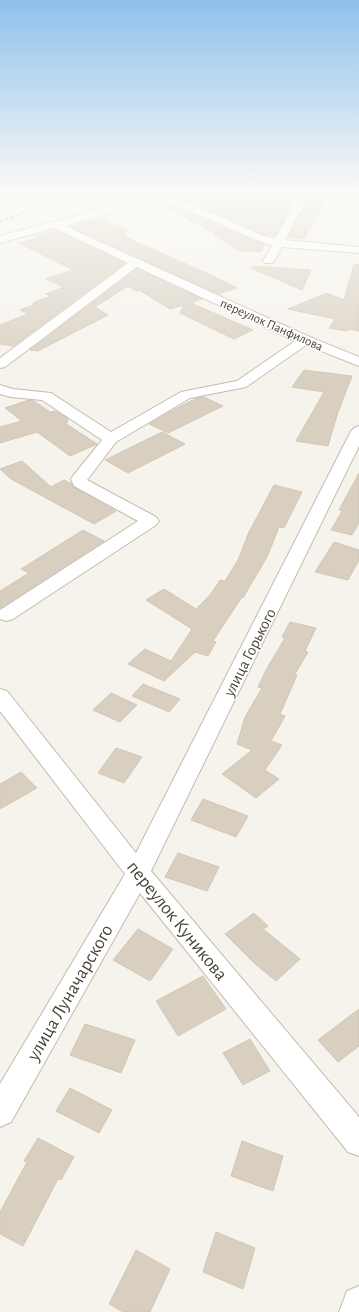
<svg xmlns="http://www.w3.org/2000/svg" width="359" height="1312" viewBox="0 0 359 1312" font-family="'Alegreya Sans',sans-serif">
<rect width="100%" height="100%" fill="#f6f3ec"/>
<!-- building -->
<path fill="#d8cfc1" stroke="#d3c7b4" d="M 184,195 L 297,195 L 275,236 L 264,235 L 179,197 Z
M 310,196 L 325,198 L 318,217 L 304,239 L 288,237 Z
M 163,204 L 171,204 L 265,244 L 261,252 L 240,251 L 214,235 L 217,234 L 189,220 Z
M 103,218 L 126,230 L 125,237 L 211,275 L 237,288 L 218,294 L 71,227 Z
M 56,231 L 125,263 L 13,346 L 0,344 L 0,325 L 28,314 L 20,310 L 36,304 L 33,303 L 51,296 L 46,294 L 64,287 L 46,279 L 73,270 L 19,243 L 39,238 L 36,236 Z
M 354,264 L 359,265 L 359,331 L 348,329 L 347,331 L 329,328 L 335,319 L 288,309 L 327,293 L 344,300 Z
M 252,266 L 311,270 L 302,290 L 251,268 Z
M 137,269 L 202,299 L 191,303 L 253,330 L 234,339 L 180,313 L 184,305 L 170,309 L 139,290 L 136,291 L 128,286 L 95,307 L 108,315 L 38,351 L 30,350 Z
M 304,370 L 352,376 L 337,415 L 328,446 L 296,441 L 324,392 L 292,387 Z
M 204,397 L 223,406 L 168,433 L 149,424 L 173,410 L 197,398 Z
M 29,400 L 34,401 L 50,412 L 55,411 L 67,418 L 68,422 L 65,423 L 97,444 L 70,456 L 37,432 L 0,443 L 0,427 L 22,421 L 5,408 Z
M 162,432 L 185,444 L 128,473 L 105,460 Z
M 22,461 L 51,487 L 64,480 L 72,484 L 73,487 L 116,511 L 94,524 L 11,479 L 0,469 Z
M 359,473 L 359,523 L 352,535 L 331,530 L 342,511 L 339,510 Z
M 274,485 L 302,492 L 284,528 L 279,527 L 268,555 L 243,598 L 242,597 L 213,641 L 216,642 L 208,656 L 195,652 L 164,681 L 128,664 L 145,649 L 171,661 L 192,629 L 146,600 L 164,589 L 196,609 L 210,595 L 220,580 L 225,581 L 238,560 L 249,532 Z
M 83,530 L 104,541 L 0,608 L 0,591 L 29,573 L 21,569 Z
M 334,542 L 359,550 L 359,560 L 348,580 L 315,572 Z
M 290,622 L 316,628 L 305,651 L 308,652 L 295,674 L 297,675 L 280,714 L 285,716 L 271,741 L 282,745 L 265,770 L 279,779 L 256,798 L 222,774 L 252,750 L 237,744 L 245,717 L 262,688 L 258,687 L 267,668 L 285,638 L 282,637 Z
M 143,684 L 180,699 L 169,712 L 132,696 Z
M 111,693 L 137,705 L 120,722 L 93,710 Z
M 116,748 L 142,757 L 124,783 L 98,773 Z
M 21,772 L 37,788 L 0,809 L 0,784 Z
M 203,799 L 248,816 L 236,837 L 191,820 Z
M 178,853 L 219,867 L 207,891 L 165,877 Z
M 254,913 L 268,926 L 263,929 L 300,959 L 276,981 L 254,963 L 225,934 Z
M 138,929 L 173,949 L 150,981 L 113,960 Z
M 203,976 L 226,1009 L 178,1036 L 156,1001 Z
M 359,1009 L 359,1046 L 338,1062 L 318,1040 Z
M 85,1024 L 135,1040 L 121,1073 L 70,1055 Z
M 250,1039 L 270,1071 L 243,1085 L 223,1053 Z
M 70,1088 L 112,1110 L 99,1133 L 56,1111 Z
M 38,1138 L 74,1157 L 61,1180 L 58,1179 L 23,1246 L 0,1234 L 0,1212 L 27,1162 L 24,1161 Z
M 242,1141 L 283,1156 L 273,1191 L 231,1176 Z
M 216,1232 L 255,1248 L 243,1289 L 203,1272 Z
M 136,1250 L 170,1269 L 150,1312 L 123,1312 L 109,1304 Z"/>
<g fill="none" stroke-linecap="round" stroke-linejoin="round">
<defs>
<path id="minor" d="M 130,195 L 177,198 L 264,236 L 275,239 L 299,195 L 309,195 L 285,240 L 359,247 L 359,253 L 282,247 L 273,263 L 265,263 L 263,261 L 272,245 L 256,240 L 171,203 L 151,202 L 65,226 L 310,337 L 359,357 L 359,366 L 306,345 L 246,387 L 190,398 L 116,442 L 87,480 L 156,517 L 159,521 L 156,525 L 13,619 L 6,621 L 0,619 L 0,610 L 138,521 L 74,486 L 71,479 L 73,476 L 102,440 L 42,400 L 11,397 L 0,394 L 0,385 L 13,389 L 51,393 L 111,432 L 181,392 L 237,381 L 295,341 L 137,267 L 5,367 L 0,368 L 0,358 L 128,263 L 54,228 L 0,243 L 0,236 L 139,199 Z
M 359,426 L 359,446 L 151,871 L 359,1117 L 359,1156 L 348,1152 L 140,893 L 11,1122 L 0,1127 L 0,1084 L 125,874 L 0,711 L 0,689 L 7,691 L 136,853 L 351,431 L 354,428 Z
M 359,1286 L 359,1312 L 339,1312 L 347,1291 Z"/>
</defs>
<!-- minor casing -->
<use href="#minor" stroke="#c2bbae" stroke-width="2"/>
<!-- minor -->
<use href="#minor" fill="#fff" fill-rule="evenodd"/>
<!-- rail -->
<path stroke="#9a9a9a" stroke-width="1.5" stroke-dasharray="3 3" stroke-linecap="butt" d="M 0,222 L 72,195"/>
</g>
<!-- sky -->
<linearGradient id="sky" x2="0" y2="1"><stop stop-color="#8fc1ec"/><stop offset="0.51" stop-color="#fbfaf6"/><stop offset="1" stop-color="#fbfaf6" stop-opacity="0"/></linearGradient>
<rect width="359" height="379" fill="url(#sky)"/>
<g text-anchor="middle" stroke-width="3" stroke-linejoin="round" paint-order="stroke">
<!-- far-street labels -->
<g font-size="13" fill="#4b4439" stroke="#fff">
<text transform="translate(272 324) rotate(24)" y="5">переулок Панфилова</text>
</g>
<!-- street labels -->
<g font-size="16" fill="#4b4439" stroke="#fff">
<text transform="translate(249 652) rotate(-63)" y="6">улица Горького</text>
</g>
<!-- near-street labels -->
<g font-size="19" fill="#4b4439" stroke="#fff">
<text transform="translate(178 920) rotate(51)" y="7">переулок Куникова</text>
<text transform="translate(69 992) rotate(-60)" y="7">улица Луначарского</text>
</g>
</g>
</svg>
